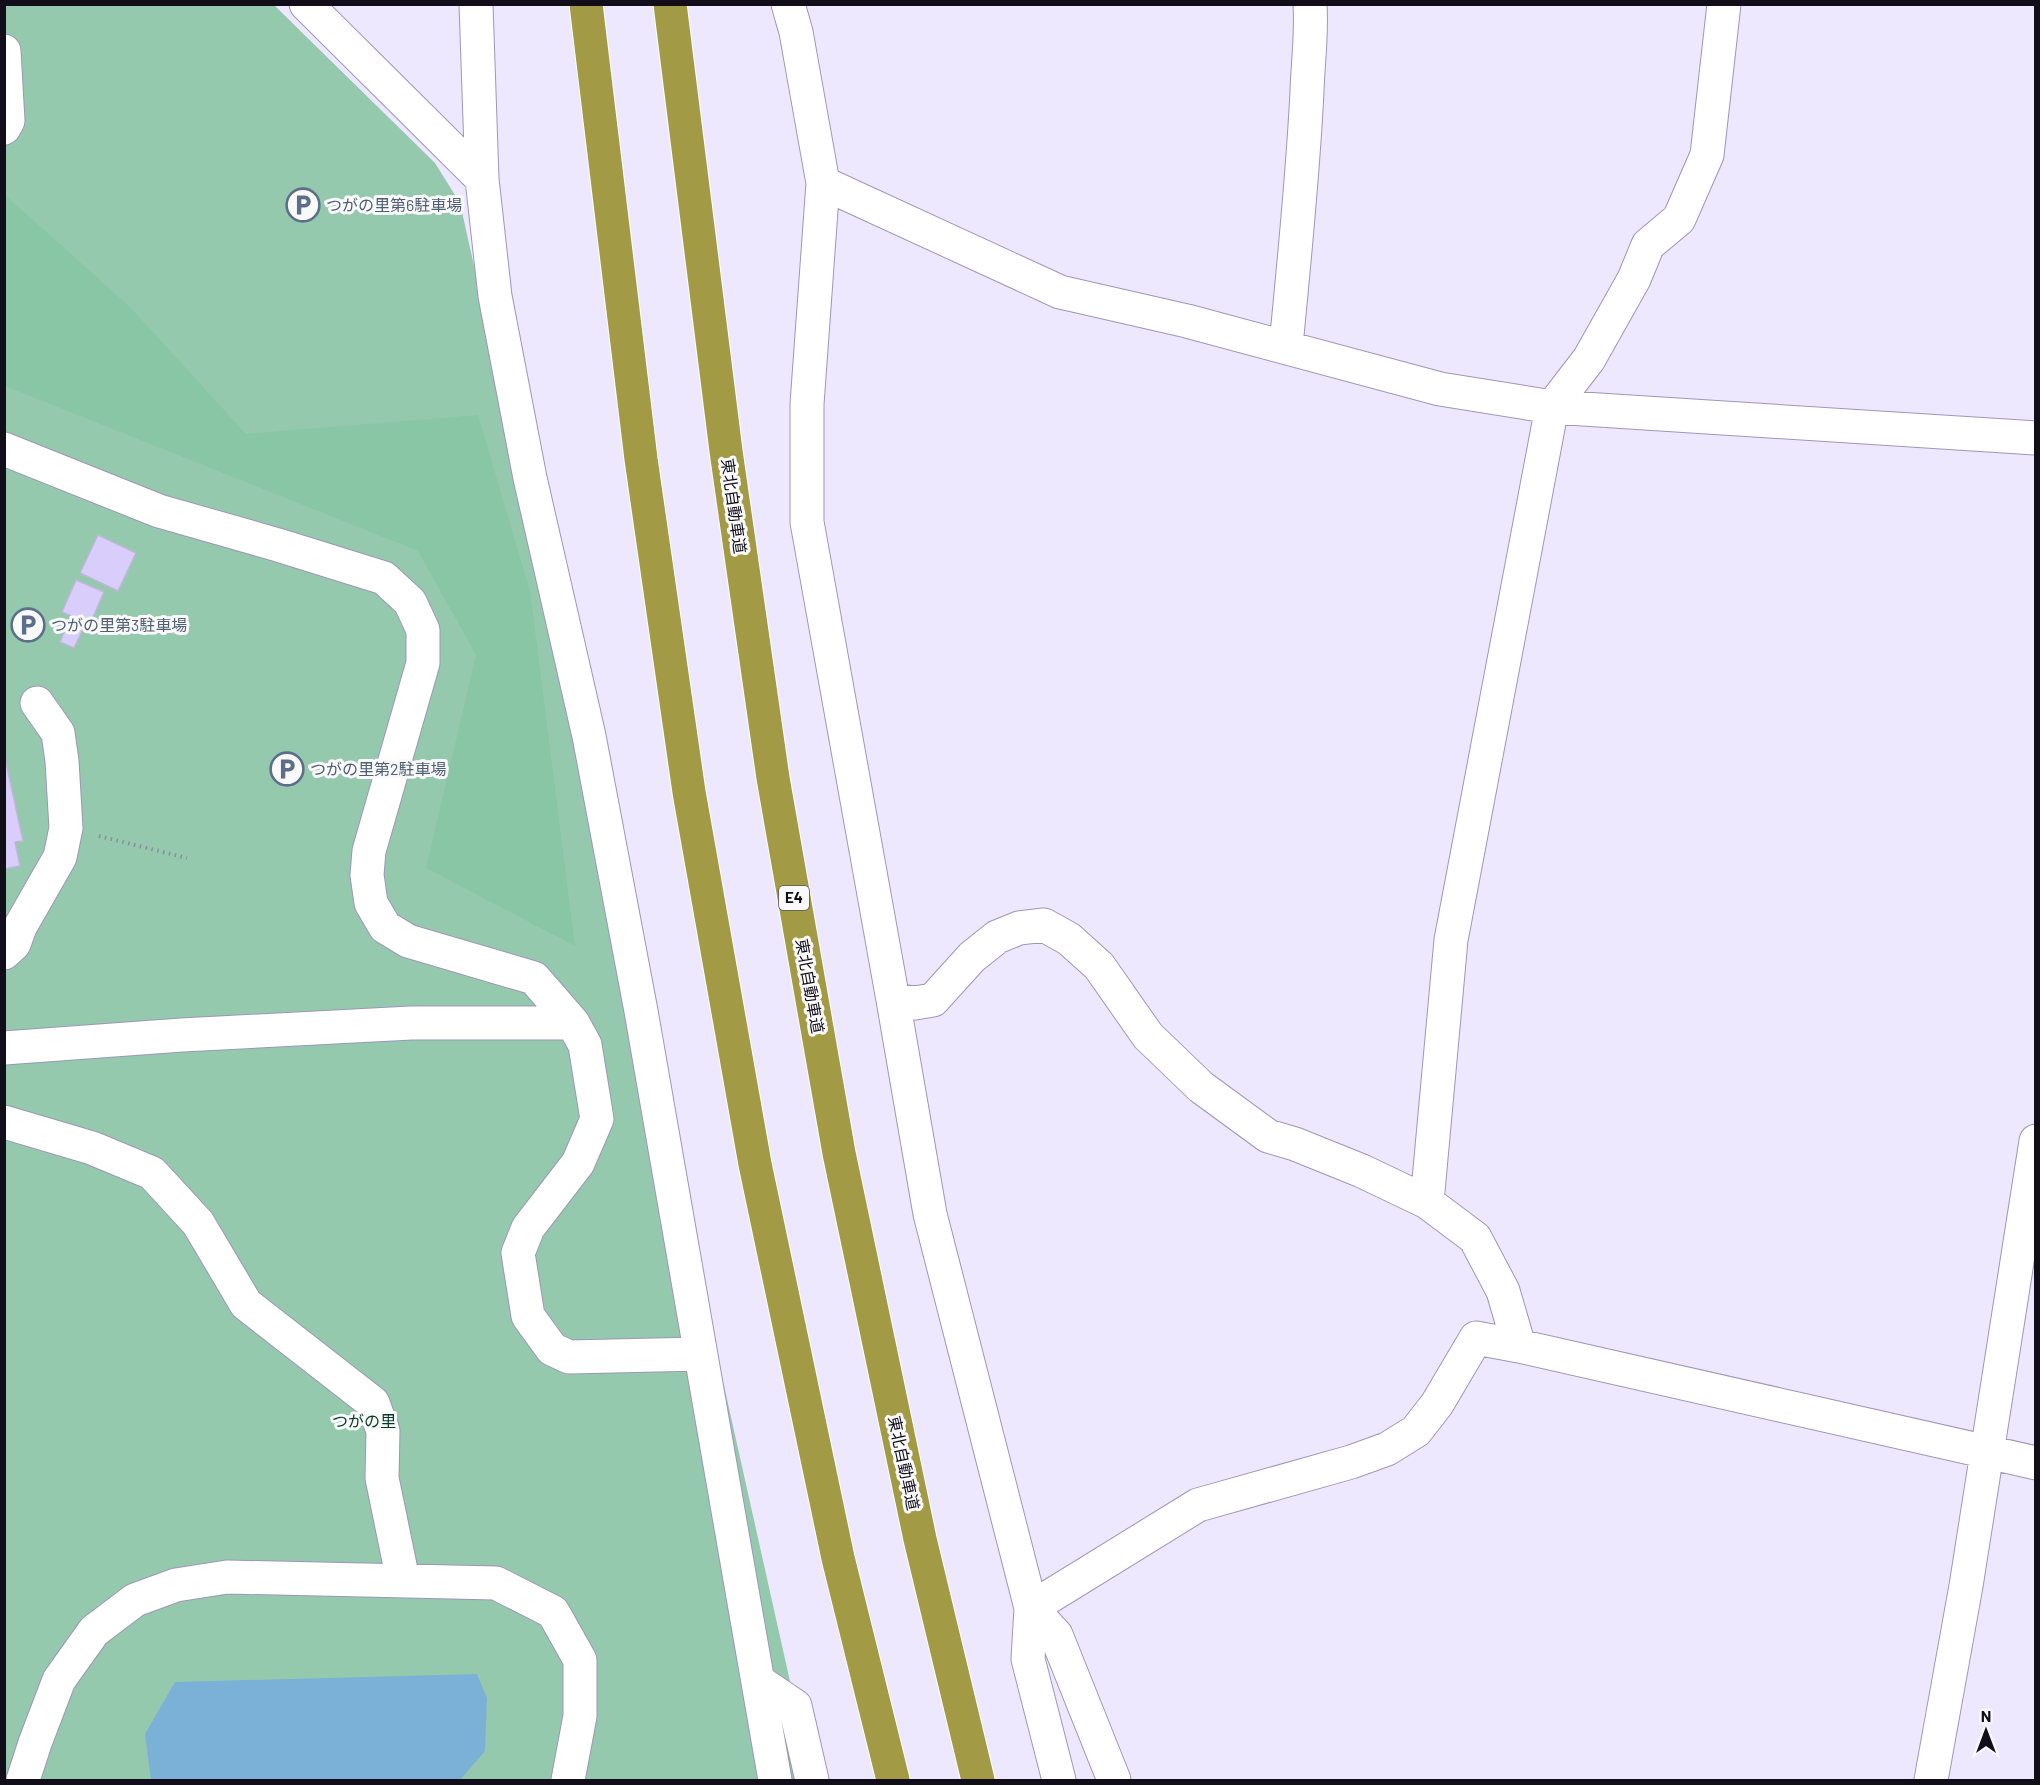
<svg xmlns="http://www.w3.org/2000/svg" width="2040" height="1785" viewBox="0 0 2040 1785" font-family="Barlow,'Noto Sans JP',sans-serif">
<rect width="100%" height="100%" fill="#ede8fe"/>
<!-- green -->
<path fill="#95c9ad" d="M 5,5 L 274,5 L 435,163 L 460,203 L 812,1780 L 5,1780 Z"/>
<!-- forest -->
<path fill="#88c6a5" d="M 4,194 L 130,307 L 246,434 L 478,415 L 530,591 L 575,946 L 426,868 L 476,655 L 418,551 L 5,386 Z"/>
<!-- water -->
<path fill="#7bb1d6" d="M 477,1674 L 487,1698 L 485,1751 L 460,1780 L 151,1780 L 145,1734 L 175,1682 Z"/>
<!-- building -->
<path fill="#d9cefb" stroke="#bfb6d9" stroke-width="1.5" d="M 98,535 L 136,553 L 118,591 L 80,573 Z
M 76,580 L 104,592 L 90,624 L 62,612 Z
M 68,623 L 83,629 L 74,648 L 60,642 Z
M 5,758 L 23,841 L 15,842 L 20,866 L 4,869 Z"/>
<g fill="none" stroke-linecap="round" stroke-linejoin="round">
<defs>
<path id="minor" d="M 306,4 L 482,179
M 476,4 L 482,179 L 495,296 L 530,478 L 589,736 L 641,1011 L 775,1780
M 788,4 L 796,32 L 823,183 L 807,404 L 807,522 L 893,1000 L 930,1214 L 1031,1608 L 1028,1659 L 1059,1780
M 4,51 L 8,121 L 4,128
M 823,183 L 1060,292 L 1187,321 L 1440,389 L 1552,407 L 2036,438
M 1286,346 C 1294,261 1303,176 1307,91 C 1308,61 1312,34 1310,4
M 4,449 L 159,511 L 278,545 L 384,578 L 410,602 L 423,630 L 423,663 L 369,851 L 367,875 L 371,903 L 385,927 L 408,941 L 534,978 L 573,1023 L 585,1045 L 597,1119 L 578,1163 L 528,1228 L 518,1253 L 528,1316 L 552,1349 L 569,1357 L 700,1354
M 4,953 L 14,944 L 20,927 L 60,857 L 66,828 L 62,761 L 58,733 L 37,703
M 893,1000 L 915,1003 L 933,1000 L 972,957 L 997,937 L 1019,928 L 1044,925 L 1069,939 L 1099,966 L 1148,1036 L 1201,1087 L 1268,1136 L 1295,1144 L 1362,1171 L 1427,1202 L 1475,1238 L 1503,1291 L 1519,1346
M 4,1048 L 182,1035 L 411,1023 L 573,1023
M 4,1122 L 92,1148 L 152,1173 L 198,1223 L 246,1304 L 373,1403 L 383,1431 L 382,1478 L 403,1580
M 1427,1202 L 1451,940 L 1552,407 L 1589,359 L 1634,279 L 1648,245 L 1679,219 L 1707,155 L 1724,4
M 1031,1608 L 1198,1505 L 1351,1462 L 1387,1449 L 1416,1431 L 1437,1404 L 1476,1338 L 1519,1346 L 2036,1463
M 1031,1608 L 1056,1635 L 1114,1780
M 758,1681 L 795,1706 L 812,1780
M 23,1780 L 35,1743 L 59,1680 L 94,1631 L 135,1600 L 176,1585 L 227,1577 L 496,1583 L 553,1612 L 580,1660 L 580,1716 L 568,1780
M 1931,1780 L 1966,1586 L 2036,1141"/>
<path id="highway" d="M 586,4 L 641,459 L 689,792 L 755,1164 L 838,1558 L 893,1780
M 670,4 L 726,451 L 773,778 L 839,1153 L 920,1539 L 978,1780"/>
</defs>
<!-- minor casing -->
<use href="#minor" stroke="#9e96b8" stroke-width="35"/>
<!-- highway casing -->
<use href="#highway" stroke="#fff" stroke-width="35"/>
<!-- path -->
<path stroke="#8f8b9d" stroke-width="4" stroke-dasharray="1.5 4.5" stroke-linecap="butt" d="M 99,836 L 187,858"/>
<!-- minor -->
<use href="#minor" stroke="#fff" stroke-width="33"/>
<!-- highway -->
<use href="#highway" stroke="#a29a45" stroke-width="33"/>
</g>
<!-- icons -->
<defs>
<symbol id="parking-ring" viewBox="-11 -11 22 22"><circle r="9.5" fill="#f9f9f9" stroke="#5c6f8a" stroke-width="1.5"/><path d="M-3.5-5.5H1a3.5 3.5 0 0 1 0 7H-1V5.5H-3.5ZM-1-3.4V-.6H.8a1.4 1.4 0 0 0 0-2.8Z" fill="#5c6f8a"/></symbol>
</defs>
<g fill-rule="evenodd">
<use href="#parking-ring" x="284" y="186" width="38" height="38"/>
<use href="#parking-ring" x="9" y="606" width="38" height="38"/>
<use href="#parking-ring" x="268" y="750" width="38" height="38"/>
</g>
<g text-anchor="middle" stroke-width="6" stroke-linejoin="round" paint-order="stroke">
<!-- shield labels -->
<rect fill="#f9f9f9" stroke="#57545d" stroke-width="1.5" x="779" y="886" width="30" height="24" rx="4.5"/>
<g font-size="15" font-weight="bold" fill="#110e1a">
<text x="794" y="903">E4</text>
</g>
<!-- service labels -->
<g font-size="16" fill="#4e5e75" stroke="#f9f9f9" text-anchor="start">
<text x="326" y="211">つがの里第6駐車場</text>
<text x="51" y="631">つがの里第3駐車場</text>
<text x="310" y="775">つがの里第2駐車場</text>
</g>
<!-- street labels -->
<g font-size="16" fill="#110e1a" stroke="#f9f9f9">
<text transform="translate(734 506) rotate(82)" y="6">東北自動車道</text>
<text transform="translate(810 986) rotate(80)" y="6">東北自動車道</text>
<text transform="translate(904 1463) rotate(78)" y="6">東北自動車道</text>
</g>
<!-- park labels -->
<g font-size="16" fill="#053a26" stroke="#f9f9f9">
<text x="364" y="1427">つがの里</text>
</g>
</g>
<!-- border -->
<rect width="2040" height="1785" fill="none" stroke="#110e1a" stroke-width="12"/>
<!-- north arrow -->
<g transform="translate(1986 1731)" stroke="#f9f9f9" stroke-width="4.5" paint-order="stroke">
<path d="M0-4.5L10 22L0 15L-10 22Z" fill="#110e1a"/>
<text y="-9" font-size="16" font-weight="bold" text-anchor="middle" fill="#110e1a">N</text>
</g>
</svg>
